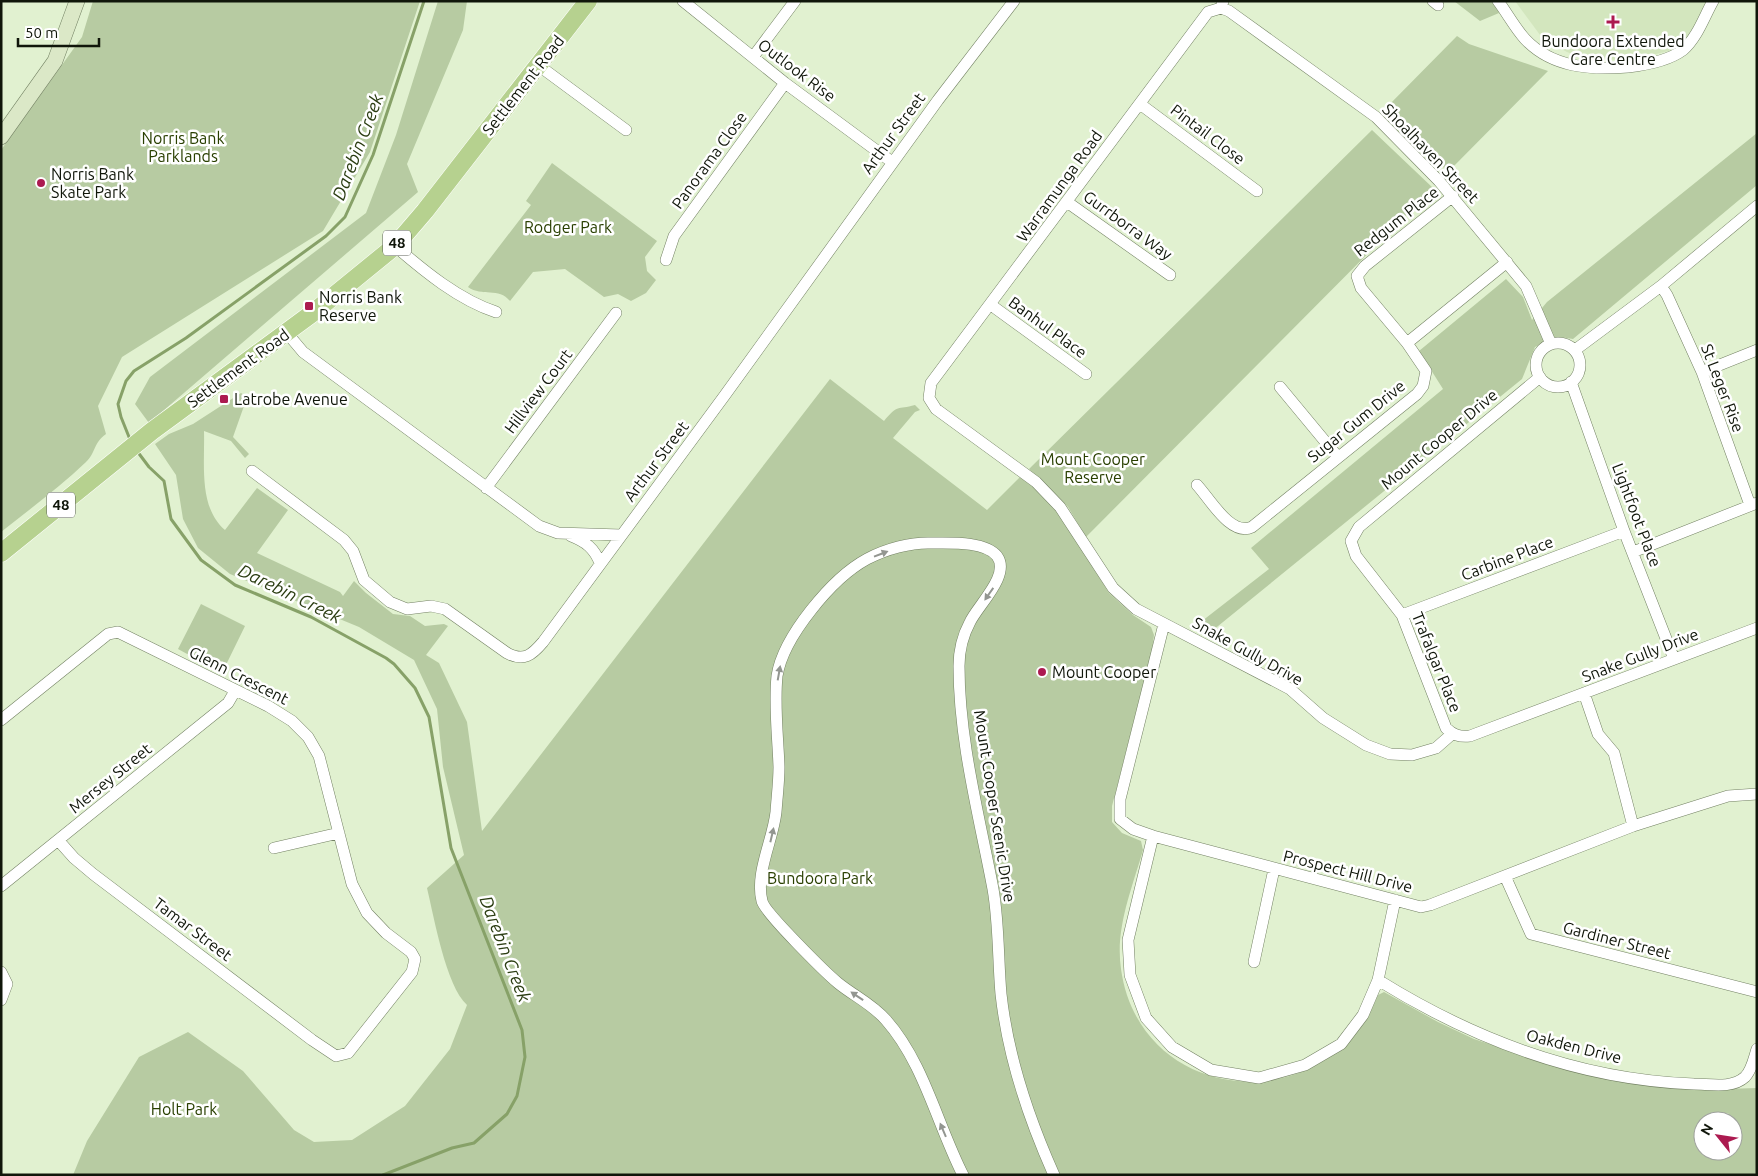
<svg xmlns="http://www.w3.org/2000/svg" width="1758" height="1176" viewBox="0 0 1758 1176" font-family="Ubuntu,sans-serif">
<rect width="100%" height="100%" fill="#e1f1d0"/>
<!-- built -->
<path fill="#d3e6be" d="M 1515,1 L 1707,1 L 1689,36 L 1672,50 L 1633,60 L 1584,59 L 1567,52 L 1543,39 Z"/>
<!-- green -->
<path fill="#b7cba2" fill-rule="evenodd" d="M 93,1 L 420,1 L 370,152 L 323,231 L 122,357 L 98,406 L 106,434 C 93,443 96,453 86,462 C 60,487 30,509 1,532 L 1,150 L 82,37 Z
M 438,1 L 467,1 L 463,30 L 407,164 L 418,192 L 149,423 L 135,404 L 150,377 L 366,213 L 396,135 Z
M 1454,1 L 1493,1 L 1499,13 L 1480,21 Z
M 1457,36 L 1469,44 L 1548,71 L 1448,172 L 1385,109 Z
M 1372,130 L 1433,188 L 1086,537 L 1068,507 L 1029,469 Z
M 1757,133 L 1757,185 L 1573,339 L 1560,337 L 1535,347 L 1522,379 L 1207,635 L 1193,628 L 1269,569 L 1251,548 L 1443,389 L 1419,351 L 1506,279 L 1523,297 L 1532,320 L 1547,302 Z
M 552,163 L 657,241 L 645,257 L 647,271 L 656,280 L 646,293 L 631,301 L 618,294 L 604,297 L 565,269 L 533,272 L 510,301 C 499,287 482,297 468,287 L 531,205 L 526,201 Z
M 830,379 L 884,421 C 898,404 897,410 915,405 L 920,410 L 915,412 L 893,438 L 987,510 L 1021,476 L 1047,498 L 1061,516 L 1109,593 L 1133,615 L 1151,627 L 1154,635 L 1152,651 L 1112,806 L 1112,822 L 1122,833 L 1141,841 L 1143,850 C 1132,889 1115,928 1121,969 C 1140,1106 1326,1122 1378,995 L 1384,992 L 1438,1022 L 1474,1039 L 1569,1070 L 1725,1089 L 1757,1088 L 1757,1175 L 73,1175 L 87,1141 L 139,1057 L 188,1032 L 243,1071 L 294,1130 L 314,1142 L 352,1140 L 405,1106 L 450,1049 L 467,1005 C 446,986 434,917 427,888 L 464,855 L 443,767 L 437,709 L 414,660 L 359,627 L 230,574 L 198,548 L 183,519 L 176,475 L 155,444 L 169,434 L 193,424 L 241,393 L 249,398 L 244,406 L 233,437 L 249,454 L 245,458 L 231,441 L 204,431 C 205,463 198,507 225,530 L 257,488 L 288,510 L 257,553 L 340,592 L 343,596 L 354,581 L 366,593 L 393,614 L 410,616 L 425,626 L 444,624 L 448,626 L 426,655 L 439,663 L 467,722 L 482,831 ZM 1703,1121 L 1733,1121 L 1733,1151 L 1703,1151 Z
M 201,604 L 245,626 L 222,673 L 178,649 Z"/>
<g fill="none" stroke-linecap="round" stroke-linejoin="round">
<!-- stream -->
<path stroke="#87a168" stroke-width="3" d="M 131,442 L 121,417 L 118,404 L 126,381 L 134,371 L 186,338 L 326,236 L 345,217 L 373,155 L 424,1
M 137,451 L 149,467 L 164,481 L 171,519 L 201,560 L 235,585 L 311,617 L 386,658 L 394,664 L 415,688 L 429,717 L 451,848 L 522,1030 L 525,1057 L 517,1096 L 507,1114 L 474,1143 L 452,1148 L 383,1175"/>
<defs>
<path id="street" d="M 683,1 L 785,83 L 892,162
M 1223,1 L 1221,8 L 1208,12 L 931,383 L 929,398 L 936,409 L 1036,482 L 1060,507 L 1113,588 L 1136,609 L 1290,689 L 1323,718 L 1366,745 L 1390,754 L 1412,755 L 1436,748 L 1452,734
M 1433,1 L 1438,5
M 1498,1 C 1507,13 1515,28 1525,39 C 1552,68 1591,70 1628,67 C 1646,65 1668,61 1683,50 C 1697,38 1704,17 1713,1
M 1221,8 L 1229,11 L 1376,117 L 1439,181 L 1526,286 L 1551,344
M 753,57 L 795,1
M 538,65 L 626,130
M 1140,104 L 1257,191
M 1067,202 L 1170,275
M 395,246 C 424,271 459,300 496,312
M 666,260 L 674,236 L 785,83
M 1661,286 L 1667,295 L 1702,372 L 1750,505
M 991,305 L 1086,374
M 287,333 L 303,352 L 539,526 L 558,533 L 621,535
M 1407,343 L 1361,288 L 1357,276 L 1365,266 L 1453,196
M1536 365a22 22 0 1 1 44 0a22 22 0 1 1-44 0Z
M 1575,350 L 1661,286 L 1757,206
M 1702,372 L 1757,350
M 1540,377 L 1359,527 L 1351,541 L 1356,556 L 1402,615 L 1446,728 C 1453,735 1459,737 1470,736 L 1757,628
M 1571,382 L 1624,531 L 1674,659
M 1280,387 L 1338,457
M 252,471 L 344,540 L 353,551 L 364,580 L 390,602 L 407,609 L 431,606 L 445,609 L 507,653 C 524,662 532,655 543,642 L 725,395 L 938,100 L 1014,1
M 1197,485 C 1210,499 1231,537 1252,527 L 1417,394 L 1423,386 L 1426,371 L 1407,343 L 1507,262
M 486,488 L 616,313
M 571,536 C 586,542 594,548 600,563
M 1633,552 L 1757,503
M 1402,615 L 1624,531
M 1164,624 L 1120,799 L 1120,819 L 1133,829 L 1153,836 L 1421,907 L 1430,905 L 1633,826 L 1728,796 L 1757,794
M 1584,693 L 1598,734 L 1614,753 L 1633,826
M 1,720 L 108,634 L 118,632 L 268,706 L 292,721 L 308,737 L 319,756 L 352,884 L 367,913 L 386,933 L 411,952 L 415,959 L 412,972 L 348,1053 L 336,1056 L 312,1040 L 93,874 L 74,858 L 58,840
M 1153,836 L 1128,940 L 1130,975 L 1146,1018 L 1172,1047 L 1211,1070 L 1259,1078 L 1305,1065 L 1341,1044 L 1363,1015 L 1378,980 L 1395,900
M 274,848 L 339,833
M 1505,876 L 1531,934 L 1757,992
M 1,886 L 228,703 L 235,691
M 1254,962 L 1274,869
M 1,972 L 7,984 L 1,1000
M 1378,980 C 1473,1039 1581,1080 1694,1084 C 1710,1084 1732,1089 1745,1077 C 1752,1070 1754,1058 1757,1049
M 963,1175 C 937,1124 924,1063 886,1020 C 872,1004 854,996 838,983 C 826,973 764,912 762,901 C 755,873 773,840 776,812 C 777,797 779,782 779,767 C 778,737 774,706 777,676 C 783,637 832,578 867,559 C 886,549 911,542 932,543 C 950,543 985,541 997,556 C 1011,575 978,605 970,622 C 963,635 959,651 959,666 C 959,741 979,815 993,889 C 999,923 998,960 1001,994 C 1008,1058 1028,1117 1054,1175"/>
<path id="secondary" d="M 1,137 L 55,61 L 77,1"/>
<path id="primary" d="M 1,553 L 152,431 L 314,312 L 395,246 L 425,211 L 588,1"/>
</defs>
<!-- street casing -->
<use href="#street" stroke="#738163" stroke-width="12"/>
<!-- secondary casing -->
<use href="#secondary" stroke="#738163" stroke-width="16"/>
<!-- primary casing -->
<use href="#primary" stroke="#fff" stroke-width="19"/>
<!-- street -->
<use href="#street" stroke="#fff" stroke-width="11"/>
<!-- secondary -->
<use href="#secondary" stroke="#dbe8c7" stroke-width="15"/>
<!-- primary -->
<use href="#primary" stroke="#b6d18f" stroke-width="18"/>
</g>
<!-- one-way arrows -->
<defs><path id="oneway-solid" d="M-6-.8H1V-3.2L6.5 0L1 3.2V.8H-6Z" transform="scale(1.25)"/></defs>
<g fill="#939691">
<use href="#oneway-solid" transform="translate(881 554) rotate(-21)"/>
<use href="#oneway-solid" transform="translate(989 594) rotate(125)"/>
<use href="#oneway-solid" transform="translate(779 673) rotate(-80)"/>
<use href="#oneway-solid" transform="translate(772 835) rotate(-77)"/>
<use href="#oneway-solid" transform="translate(857 996) rotate(-146)"/>
<use href="#oneway-solid" transform="translate(943 1130) rotate(-113)"/>
</g>
<!-- markers -->
<g fill="#ac1a50" stroke="#fff" stroke-width="2">
<path d="M1610.5 14.5h5v5h5v5h-5v5h-5v-5h-5v-5h5z"/>
<circle cx="41" cy="183" r="5"/>
<rect x="304" y="301" width="10" height="10" rx="2.5"/>
<rect x="219" y="394" width="10" height="10" rx="2.5"/>
<circle cx="1042" cy="672" r="5"/>
</g>
<g text-anchor="middle" stroke-width="5" stroke-linejoin="round" paint-order="stroke">
<!-- shield labels -->
<g fill="#fff" stroke="#585c54" stroke-width="1">
<rect x="383" y="230.5" width="28" height="25" rx="4"/>
<rect x="47" y="492.5" width="28" height="25" rx="4"/>
</g>
<g font-size="15" font-weight="bold" fill="#10160a">
<text x="397" y="248">48</text>
<text x="61" y="510">48</text>
</g>
<!-- poi labels -->
<g font-size="16" fill="#10160a" stroke="#fff" text-anchor="start">
<text x="1613" y="47" text-anchor="middle">Bundoora Extended<tspan x="1613" dy="18">Care Centre</tspan></text>
<text x="51" y="180">Norris Bank<tspan x="51" dy="18">Skate Park</tspan></text>
<text x="319" y="303">Norris Bank<tspan x="319" dy="18">Reserve</tspan></text>
<text x="234" y="405">Latrobe Avenue</text>
<text x="1052" y="678">Mount Cooper</text>
</g>
<!-- street labels -->
<g font-size="16" fill="#10160a" stroke="#fff">
<text transform="translate(797 70) rotate(37)" y="6">Outlook Rise</text>
<text transform="translate(523 85) rotate(-52)" y="6">Settlement Road</text>
<text transform="translate(893 133) rotate(-54)" y="6">Arthur Street</text>
<text transform="translate(1208 134) rotate(37)" y="6">Pintail Close</text>
<text transform="translate(1431 153) rotate(46)" y="6">Shoalhaven Street</text>
<text transform="translate(709 160) rotate(-54)" y="6">Panorama Close</text>
<text transform="translate(1059 186) rotate(-54)" y="6">Warramunga Road</text>
<text transform="translate(1396 221) rotate(-38)" y="6">Redgum Place</text>
<text transform="translate(1128 225) rotate(36)" y="6">Gurrborra Way</text>
<text transform="translate(1048 327) rotate(36)" y="6">Banhul Place</text>
<text transform="translate(238 368) rotate(-36)" y="6">Settlement Road</text>
<text transform="translate(1723 388) rotate(69)" y="6">St Leger Rise</text>
<text transform="translate(538 391) rotate(-53)" y="6">Hillview Court</text>
<text transform="translate(1356 421) rotate(-39)" y="6">Sugar Gum Drive</text>
<text transform="translate(1439 439) rotate(-40)" y="6">Mount Cooper Drive</text>
<text transform="translate(656 461) rotate(-53)" y="6">Arthur Street</text>
<text transform="translate(1637 515) rotate(69)" y="6">Lightfoot Place</text>
<text transform="translate(1507 558) rotate(-21)" y="6">Carbine Place</text>
<text transform="translate(1248 651) rotate(29)" y="6">Snake Gully Drive</text>
<text transform="translate(1640 655) rotate(-21)" y="6">Snake Gully Drive</text>
<text transform="translate(1437 662) rotate(68)" y="6">Trafalgar Place</text>
<text transform="translate(239 675) rotate(27)" y="6">Glenn Crescent</text>
<text transform="translate(110 778) rotate(-39)" y="6">Mersey Street</text>
<text transform="translate(995 806) rotate(81)" y="6">Mount Cooper Scenic Drive</text>
<text transform="translate(1348 871) rotate(14)" y="6">Prospect Hill Drive</text>
<text transform="translate(193 929) rotate(37)" y="6">Tamar Street</text>
<text transform="translate(1617 940) rotate(14)" y="6">Gardiner Street</text>
<text transform="translate(1574 1046) rotate(14)" y="6">Oakden Drive</text>
</g>
<!-- park labels -->
<g font-size="16" fill="#293f00" stroke="#fff">
<text x="183" y="144">Norris Bank<tspan x="183" dy="18">Parklands</tspan></text>
<text x="568" y="233">Rodger Park</text>
<text x="1093" y="465">Mount Cooper<tspan x="1093" dy="18">Reserve</tspan></text>
<text x="820" y="884">Bundoora Park</text>
<text x="184" y="1115">Holt Park</text>
</g>
<!-- water labels -->
<g font-size="18" font-style="italic" fill="#2b3d12" stroke="#fff">
<text transform="translate(358 147) rotate(-69)" y="6">Darebin Creek</text>
<text transform="translate(290 594) rotate(26)" y="6">Darebin Creek</text>
<text transform="translate(505 949) rotate(69)" y="6">Darebin Creek</text>
</g>
</g>
<!-- border -->
<rect width="1758" height="1176" fill="none" stroke="#10160a" stroke-width="5"/>
<!-- north arrow -->
<g transform="translate(1718 1136) rotate(300)"><circle r="24" fill="#ffffff" stroke="#9fa29d"/>
<path d="M0-4L9 19L0 12L-9 19Z" fill="#ac1a50"/>
<text y="-8" font-size="14" font-weight="bold" text-anchor="middle" fill="#10160a">N</text>
</g>
<!-- scale -->
<path d="M18 38v8h81v-8" fill="none" stroke="#10160a" stroke-width="2.5"/>
<text x="25" y="38" font-size="15" fill="#10160a" stroke="#ffffff" stroke-width="4" paint-order="stroke">50 m</text>
</svg>
